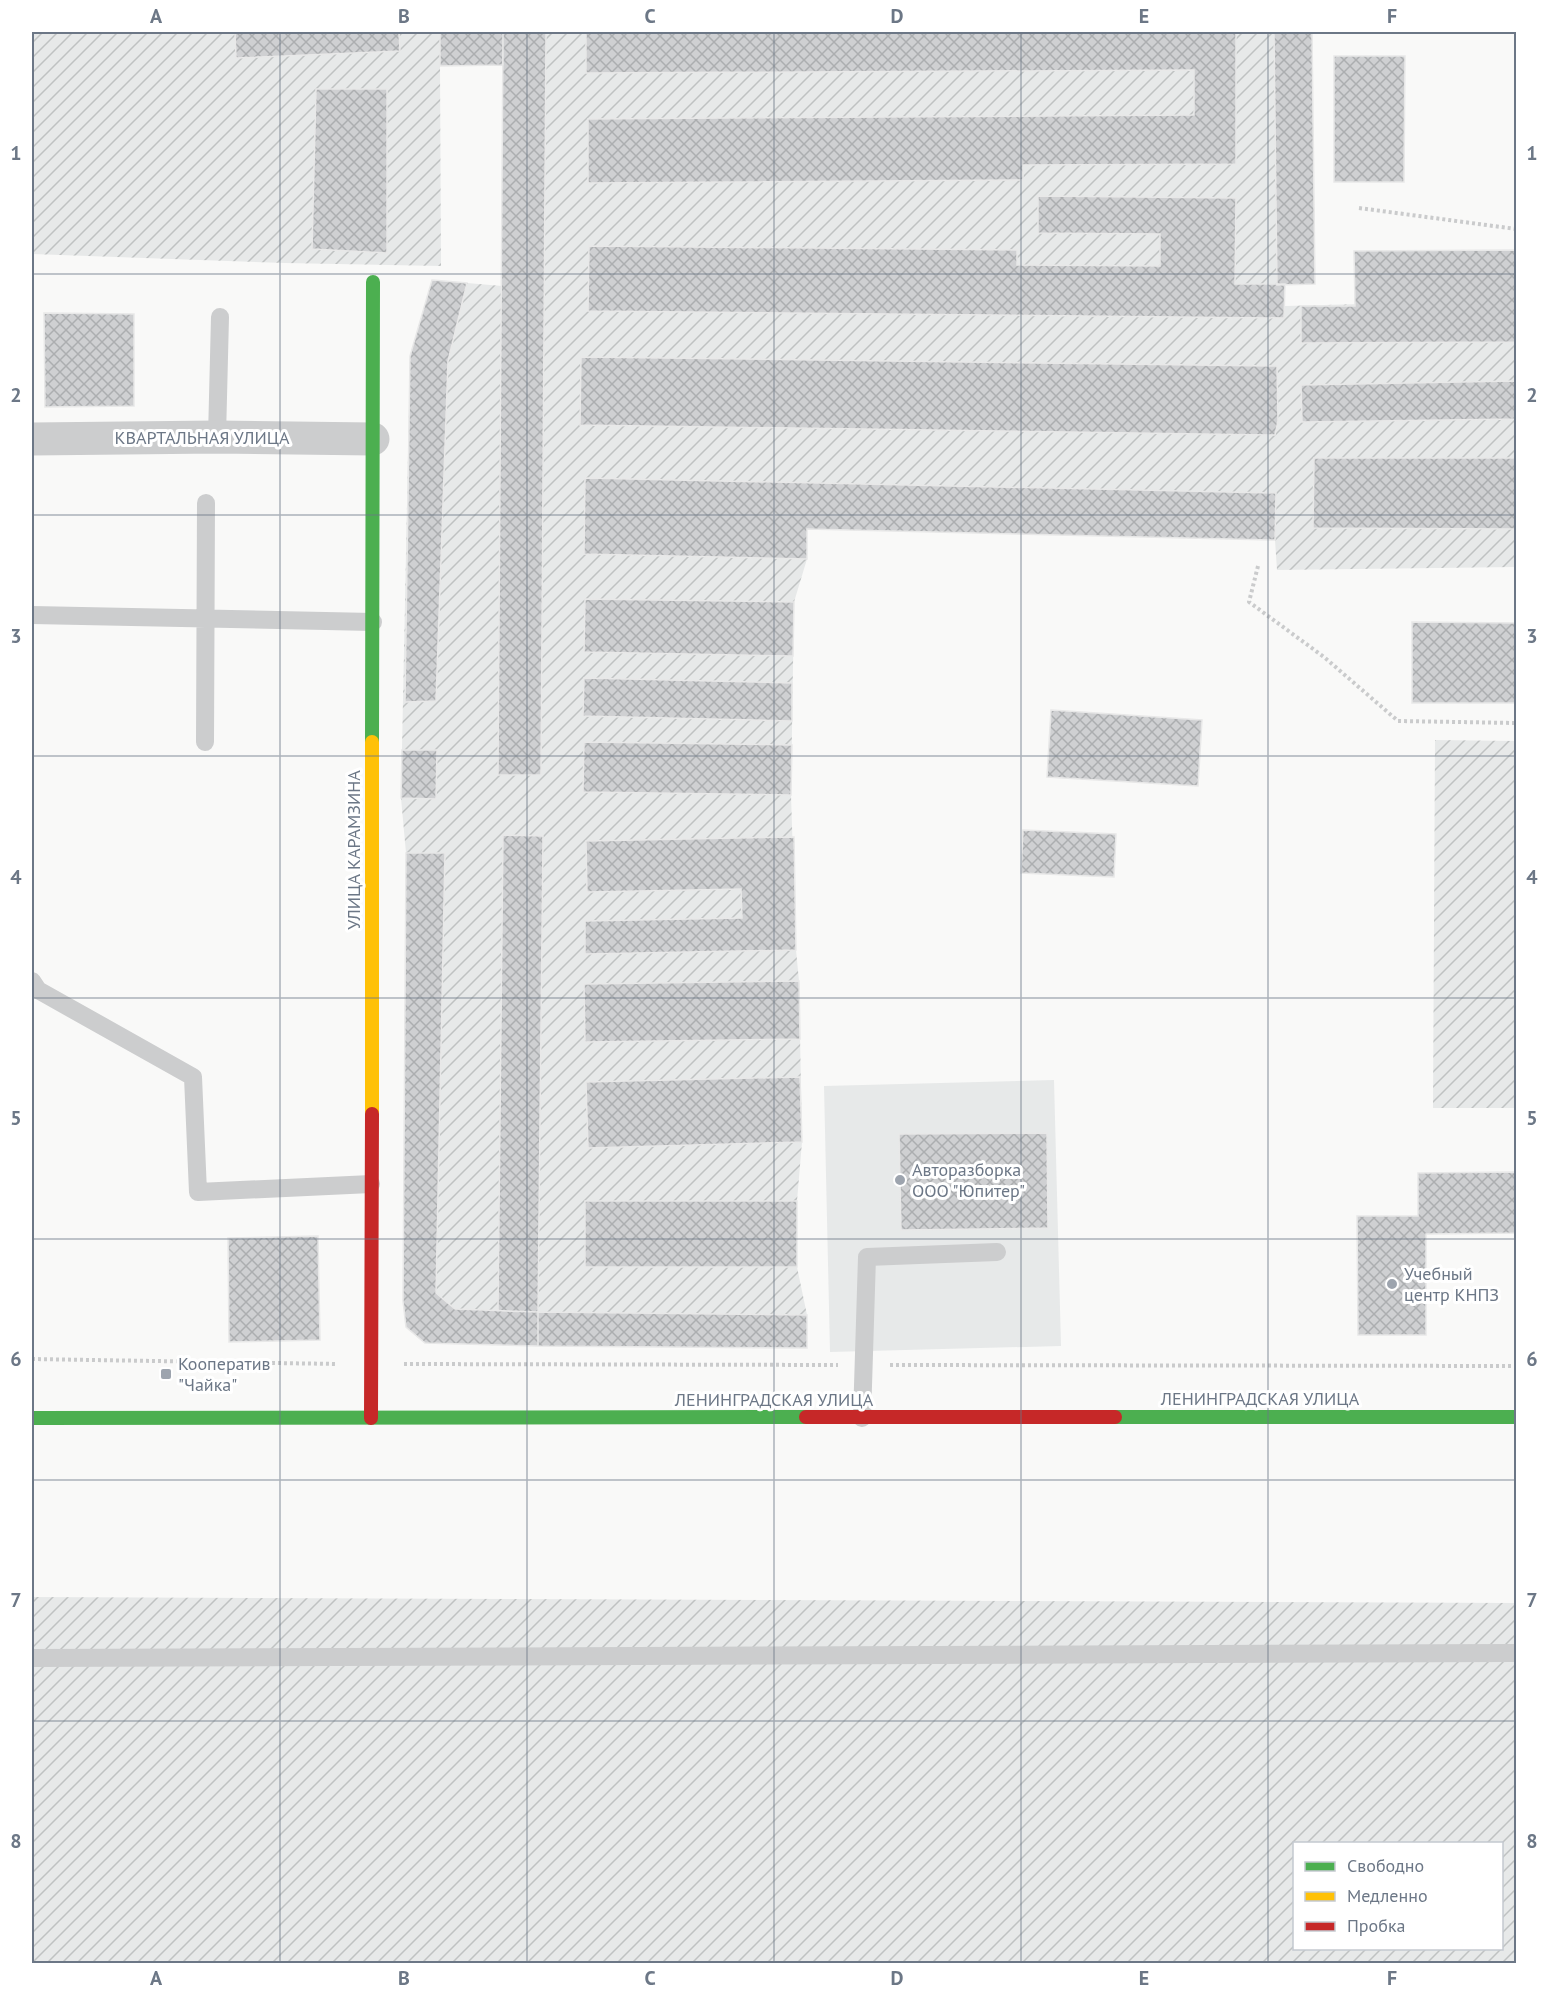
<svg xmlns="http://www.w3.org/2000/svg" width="1548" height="1995" viewBox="0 0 1548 1995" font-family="'PT Sans',sans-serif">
<defs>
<pattern id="industrial-furrows" width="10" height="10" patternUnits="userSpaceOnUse" patternTransform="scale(1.5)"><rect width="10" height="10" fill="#e7e9e9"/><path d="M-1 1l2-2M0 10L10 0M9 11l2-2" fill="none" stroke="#bfc2c2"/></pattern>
<pattern id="building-cross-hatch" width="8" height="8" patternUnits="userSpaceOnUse" patternTransform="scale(1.5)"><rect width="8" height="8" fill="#cfd0d2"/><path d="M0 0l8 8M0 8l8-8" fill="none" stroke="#acaeb0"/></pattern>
</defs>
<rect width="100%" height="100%" fill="#f9f9f8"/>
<!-- built -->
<path fill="#e7e9e9" d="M 1054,1080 L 1061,1346 L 830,1352 L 824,1086 Z"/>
<!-- industrial -->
<path fill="url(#industrial-furrows)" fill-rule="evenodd" d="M 32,32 L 1312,32 L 1315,284 L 1285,284 L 1285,306 L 1516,300 L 1516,567 L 1277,570 L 1275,540 L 807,529 L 807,559 L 794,602 L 791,795 L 796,950 L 799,981 L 802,1142 L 797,1201 L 797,1267 L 807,1315 L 807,1348 L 425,1343 L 406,1327 L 403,1301 L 406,853 L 401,798 L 410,356 L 432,280 L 502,286 L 503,66 L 440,66 L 441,266 L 285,263 L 32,254 Z
M 1435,740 L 1516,741 L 1516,1108 L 1433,1108 Z
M 32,1597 L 1516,1603 L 1516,1963 L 32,1963 ZM 1294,1844 L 1502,1844 L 1502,1948 L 1294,1948 Z"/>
<!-- building -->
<path fill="url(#building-cross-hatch)" stroke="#e8e8e8" stroke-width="1.5" d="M 235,32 L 399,32 L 400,51 L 236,58 Z
M 440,32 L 503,32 L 503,65 L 440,66 Z
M 503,32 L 546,32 L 541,775 L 498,775 Z
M 586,32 L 1236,32 L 1236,164 L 1023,165 L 1023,180 L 588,183 L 588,119 L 1194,115 L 1194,70 L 586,73 Z
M 1274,32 L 1312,32 L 1315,284 L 1277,285 Z
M 1334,56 L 1405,56 L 1404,182 L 1334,182 Z
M 316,89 L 387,89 L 387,253 L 312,249 Z
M 1038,196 L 1236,198 L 1235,284 L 1285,284 L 1284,318 L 588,311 L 589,246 L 1017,250 L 1017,265 L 1160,266 L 1160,234 L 1038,233 Z
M 1516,250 L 1516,342 L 1301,343 L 1301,306 L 1355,306 L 1354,251 Z
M 432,280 L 467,283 L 448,361 L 436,701 L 405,702 L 410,356 Z
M 44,313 L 134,314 L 134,406 L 45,407 Z
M 581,357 L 1277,366 L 1278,421 L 1275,435 L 580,425 Z
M 1516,381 L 1516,419 L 1302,422 L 1301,385 Z
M 1314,458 L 1516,458 L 1516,529 L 1313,528 Z
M 585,478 L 1276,493 L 1275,540 L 807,529 L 807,559 L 584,554 Z
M 585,599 L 794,602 L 793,656 L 584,652 Z
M 1412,622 L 1516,623 L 1516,703 L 1412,703 Z
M 584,678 L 792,683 L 792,721 L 583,716 Z
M 1051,710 L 1202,720 L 1198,786 L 1047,777 Z
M 584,742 L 792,745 L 791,795 L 583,792 Z
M 402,750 L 437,750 L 436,799 L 401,798 Z
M 1023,830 L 1116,834 L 1114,877 L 1021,873 Z
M 503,835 L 543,836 L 538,1312 L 498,1311 Z
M 794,837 L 796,950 L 585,954 L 585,921 L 742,918 L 741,889 L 587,892 L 586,841 Z
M 406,853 L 445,853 L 436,1293 L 455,1309 L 538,1312 L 538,1346 L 425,1343 L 406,1327 L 403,1301 Z
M 799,981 L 800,1039 L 585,1042 L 584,984 Z
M 800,1077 L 802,1142 L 588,1148 L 586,1082 Z
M 1047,1133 L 1048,1228 L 901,1230 L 899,1134 Z
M 1516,1172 L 1516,1233 L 1426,1234 L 1426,1335 L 1358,1335 L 1357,1216 L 1418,1216 L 1418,1173 Z
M 585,1201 L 797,1201 L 797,1267 L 585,1267 Z
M 318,1236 L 320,1340 L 229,1342 L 228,1238 Z
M 538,1312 L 807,1315 L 807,1348 L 538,1346 Z"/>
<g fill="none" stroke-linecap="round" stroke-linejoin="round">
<!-- path -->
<path stroke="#cacbcc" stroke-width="4" stroke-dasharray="3 3" stroke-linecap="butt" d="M 1359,208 L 1516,229
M 1258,566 L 1249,602 L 1324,657 L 1398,721 L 1516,723
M 32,1359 L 337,1364
M 404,1364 L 838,1365
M 890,1365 L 1516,1366"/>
<!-- lane -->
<path stroke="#cccdce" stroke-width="18" d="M 217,437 L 220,317
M 32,615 L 373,622
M 205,742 L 206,503
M 32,981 L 38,990 L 193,1077 L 198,1192 L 371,1184
M 862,1418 L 867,1257 L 997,1252
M 32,1658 L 1516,1653"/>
<!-- street -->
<path stroke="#cccdce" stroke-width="33" d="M 32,439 L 217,437 L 373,439"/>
<!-- fast -->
<path stroke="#4caf50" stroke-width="14" d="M 372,742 L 373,282
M 1115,1417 L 1516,1417
M 32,1418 L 806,1417"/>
<!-- slow -->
<path stroke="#ffc107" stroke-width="14" d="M 372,1114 L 372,742"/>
<!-- jam -->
<path stroke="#c62828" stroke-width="14" d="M 806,1417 L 1115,1417
M 371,1418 L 372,1114"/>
</g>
<!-- grid -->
<path fill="none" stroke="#6c7786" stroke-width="1.5" stroke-opacity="0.55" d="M 280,32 L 280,1964M 527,32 L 527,1964M 774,32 L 774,1964M 1021,32 L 1021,1964M 1268,32 L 1268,1964M 32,274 L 1516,274M 32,515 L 1516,515M 32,756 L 1516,756M 32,998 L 1516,998M 32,1239 L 1516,1239M 32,1480 L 1516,1480M 32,1721 L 1516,1721"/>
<!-- markers -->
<g fill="#9da4ae" stroke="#fff" stroke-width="2">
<circle cx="900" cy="1180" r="6"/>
<circle cx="1392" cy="1284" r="6"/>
<rect x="160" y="1368" width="12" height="12" rx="3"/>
</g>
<g text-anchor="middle" stroke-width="6" stroke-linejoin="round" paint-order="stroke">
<!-- street labels -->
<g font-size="18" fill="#6c7786" stroke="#fff">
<text x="202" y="444">КВАРТАЛЬНАЯ УЛИЦА</text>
<text transform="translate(354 850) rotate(-90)" y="6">УЛИЦА КАРАМЗИНА</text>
<text x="1260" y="1405">ЛЕНИНГРАДСКАЯ УЛИЦА</text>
<text x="774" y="1406">ЛЕНИНГРАДСКАЯ УЛИЦА</text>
</g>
<!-- poi labels -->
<g font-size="18" fill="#6c7786" stroke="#fff" text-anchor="start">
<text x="912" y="1176">Авторазборка<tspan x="912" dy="21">ООО "Юпитер"</tspan></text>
<text x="1404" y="1280">Учебный<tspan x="1404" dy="21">центр КНПЗ</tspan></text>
<text x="178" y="1370">Кооператив<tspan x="178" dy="21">"Чайка"</tspan></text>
</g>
</g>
<!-- border -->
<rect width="1548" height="1995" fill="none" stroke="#ffffff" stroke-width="66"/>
<!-- legend -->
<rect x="1293" y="1842" width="210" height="108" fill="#ffffff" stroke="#c4c9cf" stroke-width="1.5"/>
<rect x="1305" y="1862" width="30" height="9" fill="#4caf50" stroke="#c4c9cf" stroke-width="1.5"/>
<text x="1347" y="1872" font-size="18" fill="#6c7786">Свободно</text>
<rect x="1305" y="1892" width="30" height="9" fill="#ffc107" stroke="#c4c9cf" stroke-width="1.5"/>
<text x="1347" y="1902" font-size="18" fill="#6c7786">Медленно</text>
<rect x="1305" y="1922" width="30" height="9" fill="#c62828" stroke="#c4c9cf" stroke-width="1.5"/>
<text x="1347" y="1932" font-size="18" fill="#6c7786">Пробка</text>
<rect x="33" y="33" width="1482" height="1929" fill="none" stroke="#6c7786" stroke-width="2"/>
<g font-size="20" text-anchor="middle" font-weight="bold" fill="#6c7786">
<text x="156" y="23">A</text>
<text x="404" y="23">B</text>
<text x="650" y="23">C</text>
<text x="897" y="23">D</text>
<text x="1144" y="23">E</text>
<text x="1392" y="23">F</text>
<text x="16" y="160">1</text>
<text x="1532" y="160">1</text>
<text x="16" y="402">2</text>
<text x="1532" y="402">2</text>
<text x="16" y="643">3</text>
<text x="1532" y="643">3</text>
<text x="16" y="884">4</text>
<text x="1532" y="884">4</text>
<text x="16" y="1125">5</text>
<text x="1532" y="1125">5</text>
<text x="16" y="1366">6</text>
<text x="1532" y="1366">6</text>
<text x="16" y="1607">7</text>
<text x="1532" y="1607">7</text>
<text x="16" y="1848">8</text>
<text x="1532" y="1848">8</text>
<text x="156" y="1985">A</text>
<text x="404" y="1985">B</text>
<text x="650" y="1985">C</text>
<text x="897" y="1985">D</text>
<text x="1144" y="1985">E</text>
<text x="1392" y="1985">F</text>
</g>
</svg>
